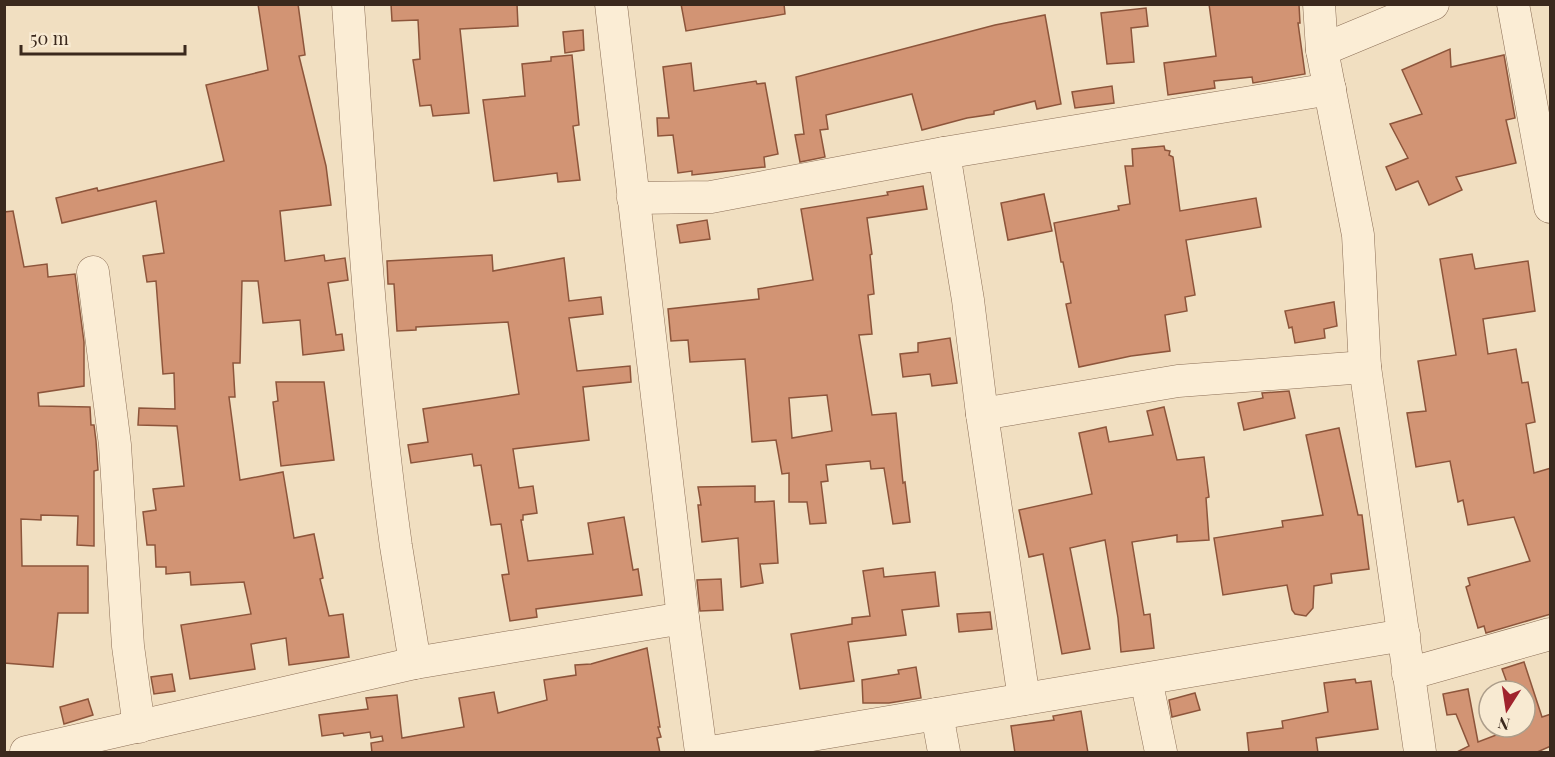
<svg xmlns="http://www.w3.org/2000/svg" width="1555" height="757" font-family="'Playfair Display',serif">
	<rect width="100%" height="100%" fill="#f1dfc1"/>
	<g fill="#d29474" stroke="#8d553b" stroke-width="1.5" fill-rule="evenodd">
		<polygon points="258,4 298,4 305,55 299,56 326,166 331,205 280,211 285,261 324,255 325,261 345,258 348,280 328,283 336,335 342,334 344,350 303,355 300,320 263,323 258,281 242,281 240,363 233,363 235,397 229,397 240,480 283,472 294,538 314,534 323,578 320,579 329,616 343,614 349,657 289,665 286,638 251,644 255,669 190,679 181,625 251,614 244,582 191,585 190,572 166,574 166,567 156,567 155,545 147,545 143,512 156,510 153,489 184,486 177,426 138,425 139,408 175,409 174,373 163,374 156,281 147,282 143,256 164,253 156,201 62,223 56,198 97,188 98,191 224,161 206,85 268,70"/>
		<polygon points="391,4 517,4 518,26 460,29 469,113 433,116 431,105 420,106 413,60 420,59 418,20 392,21"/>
		<polygon points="681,4 784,4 785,14 686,31"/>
		<polygon points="1209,4 1299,5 1300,23 1298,23 1305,74 1253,83 1252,77 1214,81 1215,88 1168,95 1164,63 1216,56"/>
		<polygon points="1146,8 1148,26 1131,28 1134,62 1107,64 1101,13"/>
		<polygon points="1045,15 1061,104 1037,109 1035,101 994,111 994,114 967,118 922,130 912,94 826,115 828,129 820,130 825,157 800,162 795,135 804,134 796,77 995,25"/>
		<polygon points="583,30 584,50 565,53 563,32"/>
		<polygon points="1450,49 1451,67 1504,55 1515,118 1506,120 1516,163 1456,177 1462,190 1429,205 1418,181 1396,190 1386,167 1408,158 1390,124 1422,114 1402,70"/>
		<polygon points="572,55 579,125 573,126 580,180 558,182 557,173 494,181 483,100 525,96 522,64 551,61 551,57"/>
		<polygon points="691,63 694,91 756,81 757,84 765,83 778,154 764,157 765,167 692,175 692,171 678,173 673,135 658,136 657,118 669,118 663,67"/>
		<polygon points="1112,86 1114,103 1075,108 1072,92"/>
		<polygon points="1164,146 1165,150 1170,151 1169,155 1173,157 1180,211 1256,198 1261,227 1186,240 1195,295 1185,297 1187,311 1165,315 1170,351 1131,356 1079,367 1066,304 1071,303 1063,262 1061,262 1054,223 1119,210 1118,206 1130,204 1125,166 1133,166 1132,149"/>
		<path d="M923,186L927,209L867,218L872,254L870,255L874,294L868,295L872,334L859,335L872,415L896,413L903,483L905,482L910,522L893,524L884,468L871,469L870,461L826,465L828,481L821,482L826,523L810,524L807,502H789V473L782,474L776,440L752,442L745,359L690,362L688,340L671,341L668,309L759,299L758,289L813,280L801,209L888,195L887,192ZM827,395L832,431L792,438L789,398Z"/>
		<polygon points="1044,194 1052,231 1008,240 1001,203"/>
		<polygon points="13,211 24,267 47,264 48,277 75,274 84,342 84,386 38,393 39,406 90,407 91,425 94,425 96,441 98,470 94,471 94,546 77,545 78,516 41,515 41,520 21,519 22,566 88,566 88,613 58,613 53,667 4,663 4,212"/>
		<polygon points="707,220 710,239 680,243 677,225"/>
		<polygon points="1472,254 1475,269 1528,261 1535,311 1483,319 1488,354 1516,349 1522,383 1528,382 1535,422 1526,424 1534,473 1551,468 1551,614 1486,633 1484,626 1478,628 1466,587 1470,585 1468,578 1530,561 1514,517 1468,525 1463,500 1458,502 1450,461 1416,467 1407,413 1426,411 1418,361 1456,355 1440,259"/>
		<polygon points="492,255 493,271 564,258 569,301 601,297 603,314 569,318 577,371 630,366 631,382 583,387 589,440 513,449 519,488 533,486 537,513 523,515 523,520 521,520 528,561 593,554 588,523 624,517 633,570 638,569 642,595 536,609 537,617 510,621 502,575 509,574 501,524 491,525 481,465 474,466 472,454 411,463 408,445 428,442 423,409 519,394 508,322 416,327 416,330 397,331 394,284 388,284 387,261"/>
		<polygon points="1334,302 1337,326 1324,329 1325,338 1295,343 1292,327 1289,328 1285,311"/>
		<polygon points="950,338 957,383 932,386 930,374 903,377 900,354 918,352 918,343"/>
		<polygon points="276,382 324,382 334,460 281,466 273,402 278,401"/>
		<polygon points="1289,391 1295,418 1244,430 1238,403 1263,398 1262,393"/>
		<polygon points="1164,407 1177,460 1204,457 1209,497 1206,498 1209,540 1177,542 1177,535 1132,542 1144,615 1150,614 1154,648 1121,652 1118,618 1105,540 1070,548 1090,649 1062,654 1043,554 1029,557 1019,510 1092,494 1079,433 1106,427 1109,442 1153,435 1147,411"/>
		<polygon points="1339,428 1358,515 1362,515 1369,569 1331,574 1332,583 1314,586 1313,608 1306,616 1295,614 1292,610 1287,585 1223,595 1214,538 1283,527 1282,521 1323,515 1306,435"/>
		<polygon points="755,486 755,502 774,501 778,563 760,564 763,583 741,587 738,538 702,542 698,505 701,505 698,487"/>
		<polygon points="883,568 884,577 935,572 939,606 902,610 906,635 848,642 854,681 800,689 791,634 852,624 852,618 870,616 863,571"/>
		<polygon points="721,579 723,610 700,611 697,580"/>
		<polygon points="990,612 992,629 959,632 957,614"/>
		<polygon points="647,648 660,727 658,727 661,737 657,738 660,753 372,753 371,743 383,741 382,736 371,738 370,732 344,736 343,733 322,736 319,715 368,709 366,698 397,695 402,738 464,727 459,698 494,692 498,713 547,700 544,680 576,675 575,665 591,664"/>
		<polygon points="1524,662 1542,717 1551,714 1551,746 1535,753 1455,753 1469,746 1456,714 1447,715 1443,694 1468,689 1478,742 1517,727 1525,727 1525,691 1510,691 1502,669"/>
		<polygon points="916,667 921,698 889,703 863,703 862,680 899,674 898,670"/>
		<polygon points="172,674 175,691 154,694 151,677"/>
		<polygon points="1355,679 1356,683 1371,681 1378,729 1316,738 1318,753 1249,753 1247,733 1283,728 1282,721 1328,712 1324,683"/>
		<polygon points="1195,693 1200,710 1172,717 1169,700"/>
		<polygon points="88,699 93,715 64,724 60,707"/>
		<polygon points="1081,711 1088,753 1015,753 1011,726 1054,720 1053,716"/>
	</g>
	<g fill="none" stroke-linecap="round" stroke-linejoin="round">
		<defs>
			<g id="minor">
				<path d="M348,4C361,185 371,367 396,546C402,585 409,624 415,663"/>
				<polyline points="611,4 683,618 701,752"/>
				<polyline points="1319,4 1322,50 1358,235 1365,367 1420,752"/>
				<polyline points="1513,4 1550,207"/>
				<polyline points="1322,50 1433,4"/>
				<polyline points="944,153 968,300 982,414"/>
				<polyline points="633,198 711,197 944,153 1330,89"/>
				<polyline points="93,272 115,445 128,646 139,727"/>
				<polyline points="1408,674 1550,634"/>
				<polyline points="1146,679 1161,752"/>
				<polyline points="1024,699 982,414 1178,381 1365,367"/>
				<polyline points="937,714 944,752"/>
				<polyline points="26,752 415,663 683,618"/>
				<polyline points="711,752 1404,635"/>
			</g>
		</defs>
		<use href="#minor" stroke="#8c6f57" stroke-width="33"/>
		<use href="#minor" stroke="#fbedd5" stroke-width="32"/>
	</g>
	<rect width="1555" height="757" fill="none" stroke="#3b291d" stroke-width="12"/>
	<g transform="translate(1507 709) rotate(192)"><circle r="28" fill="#f8ead2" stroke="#ac9d8a" stroke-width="1.5"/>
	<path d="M0-4.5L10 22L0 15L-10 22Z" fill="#a0232d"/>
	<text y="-9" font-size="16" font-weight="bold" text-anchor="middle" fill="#3b291d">N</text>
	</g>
	<path d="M21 45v9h164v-9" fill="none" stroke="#3b291d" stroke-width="3"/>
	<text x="30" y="45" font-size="18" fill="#3b291d" stroke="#f8ead2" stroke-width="4.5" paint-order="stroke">50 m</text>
</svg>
